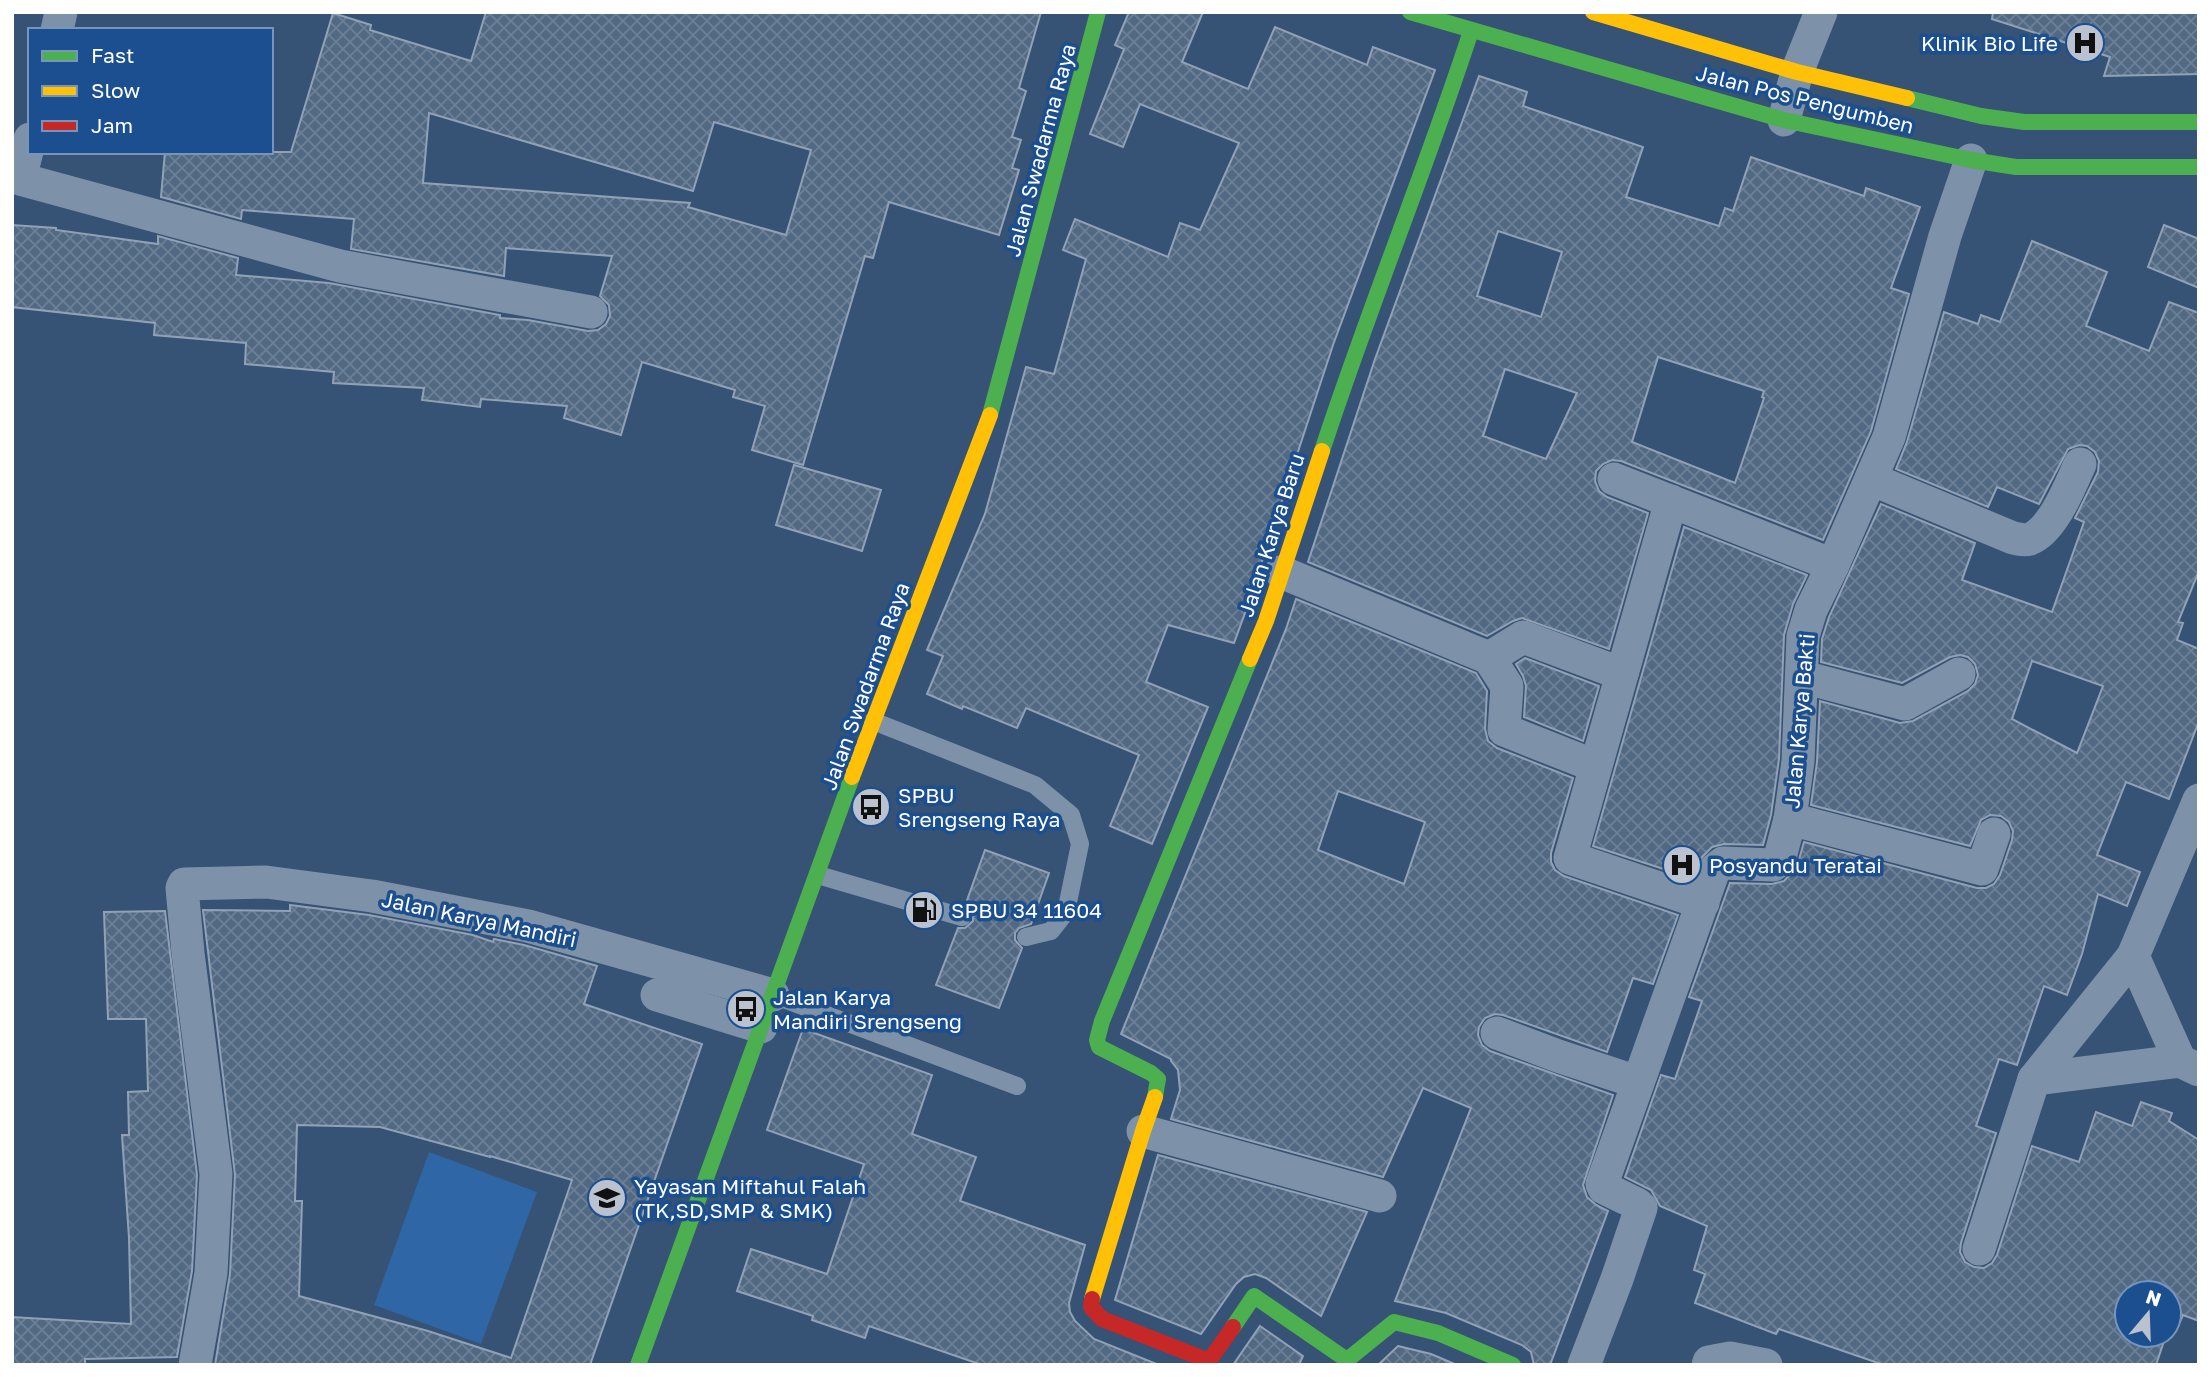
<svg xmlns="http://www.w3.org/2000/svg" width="2211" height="1377" font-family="'Golos Text',sans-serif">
	<defs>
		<pattern id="building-cross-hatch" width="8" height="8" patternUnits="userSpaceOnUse" patternTransform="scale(1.75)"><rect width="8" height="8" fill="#526984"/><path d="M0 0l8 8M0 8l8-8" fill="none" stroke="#6c8096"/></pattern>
	</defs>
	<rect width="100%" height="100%" fill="#365274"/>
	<polygon fill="#2f66a5" points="429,1152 537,1192 481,1344 374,1305"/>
	<g fill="url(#building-cross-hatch)" stroke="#92a2b6" stroke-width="2" fill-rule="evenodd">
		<path d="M486,12H1041L1019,88L1026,91L1012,137L1021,140L1012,168L1019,170L999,235L889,202L873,258L865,256L803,465L752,450L765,406L733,397L735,390L642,362L621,435L564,418L567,406L481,399L480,407L422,400L424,388L333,383L334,372L245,364L246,343L154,335L155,323L12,307V225L56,228V230L158,244V236L238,258L236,275L329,283L500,315V318L528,320L588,331L598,330L606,324L610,316L609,305L600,296L612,256L506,248L504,276L351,249L354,219L242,210L241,219L161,197L165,152H291L333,13L371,25L370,30L471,61ZM429,113L693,191L714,122L811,150L786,235L688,207L690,203L423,183Z"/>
		<polygon points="1129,12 1203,12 1182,62 1248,89 1275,27 1367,65 1373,47 1435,70 1333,345 1245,613 1234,643 1168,625 1146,682 1208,707 1152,844 1110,826 1139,755 1026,708 1017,728 963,706 962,709 927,694 943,656 927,650 985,514 1026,367 1054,374 1086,259 1063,250 1075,219 1168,257 1180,223 1200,230 1239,143 1140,104 1123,147 1090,134 1124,49 1115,45"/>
		<polygon points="1993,12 2199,12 2199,74 2104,76 2110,57 1992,19"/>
		<path d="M1479,76L1527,92L1523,106L1643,147L1626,197L1719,226L1725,208L1733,211L1751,157L1864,196L1866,188L1920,207L1891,288L1909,294L1871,431L1823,540L1621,461L1612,460L1603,464L1596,471L1595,481L1599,491L1607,497L1648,513L1609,649L1522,618L1513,621L1487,636L1308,562L1375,359ZM1498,231L1562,252L1541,317L1477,296ZM1658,357L1764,391L1762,397L1764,398L1735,483L1632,442ZM1505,369L1577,393L1546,459L1483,436Z"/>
		<polygon points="2164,225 2199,239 2199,288 2148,267"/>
		<path d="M2032,241L2107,272L2086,326L2149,351L2169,302L2199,313V571L2178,622L2183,623L2177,640L2199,649V721L2169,799L2126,782L2097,855L2140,872L2127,906L2098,894L2082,954L2067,995L2044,986L2017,1065L1999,1059L1976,1126L1996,1133L1961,1243L1960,1252L1965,1262L1974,1267L1984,1268L1992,1263L1997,1255L2032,1146L2079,1162L2096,1112L2132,1126L2141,1102L2172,1113L2169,1121L2199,1140V1321L2183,1315L2180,1322L2172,1318L2169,1326V1293H2127V1335H2166L2156,1365H1884L1779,1329L1776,1334L1695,1303L1705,1274L1694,1270L1707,1226L1660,1206L1651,1190L1625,1177L1661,1075L1675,1079L1702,1001L1689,997L1730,883L1772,884L1784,881L1797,867L1804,842L1977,888H1986L1994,884L2000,875L2012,840L2013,831L2009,822L2001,816L1990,815L1981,820L1970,846L1811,805L1817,762L1820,701L1900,723L1913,721L1968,691L1975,684L1978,675L1975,664L1968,657L1960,655L1950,657L1902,683L1821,662L1822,639L1829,617L1881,504L1975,543L1962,580L2052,612L2084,522L2075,518L2098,472L2099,461L2095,452L2087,446L2079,445L2068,449L2039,504L1997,487L1988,507L1896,469L1907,442L1944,312L1978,324L1981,315L2000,322ZM2032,661L2103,686L2077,753L2012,719Z"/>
		<polygon points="794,465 881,490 862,551 776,525"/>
		<polygon points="1684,527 1807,575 1793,604 1784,635 1779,759 1771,815 1763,845 1724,844 1712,847 1696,863 1691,878 1593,846"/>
		<path d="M1296,599L1476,673L1487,691L1485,729L1488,741L1497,748L1573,778L1551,853V862L1555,870L1564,876L1678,915L1653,984L1633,978L1607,1052L1503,1015L1495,1014L1485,1018L1479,1027L1478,1035L1482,1045L1490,1051L1613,1095L1583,1185L1587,1197L1596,1205L1608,1211L1550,1365H1534L1531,1352L1522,1345L1446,1313L1395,1301L1471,1108L1423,1088L1383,1177L1171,1119L1180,1090L1178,1070L1171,1061V1059L1121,1034L1286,629ZM1338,791L1425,822L1404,884L1318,850Z"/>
		<polygon points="1525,658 1599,686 1583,741 1524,717 1526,686 1523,676 1516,664"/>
		<polygon points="985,850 1049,873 1031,924 1019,928 1015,933 1015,940 1022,948 999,1008 936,985 958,928 965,928 973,921 973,914 965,906"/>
		<path d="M290,905L369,915L473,935L493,942L494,939L524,945L587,963L597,966L584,1004L702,1044L590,1365H215L230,1274L235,1175L203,910L290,911ZM297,1125L380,1127L490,1157V1156L572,1180L511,1358L428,1331L299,1296L302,1201H295Z"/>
		<polygon points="165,911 197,1175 192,1271 177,1357 85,1359 85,1365 12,1365 12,1317 131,1324 129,1238 122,1135 129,1135 128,1092 148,1091 146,1019 108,1019 104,912"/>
		<polygon points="803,1029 932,1075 912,1134 976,1157 960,1201 1085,1245 1069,1303 1070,1312 1075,1321 1094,1339 1159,1365 982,1365 869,1326 865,1338 812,1320 813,1316 737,1291 751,1249 827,1274 864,1164 767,1130"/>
		<polygon points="1158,1155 1367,1212 1321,1316 1266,1278 1255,1274 1244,1277 1236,1284 1201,1334 1115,1300"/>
		<polygon points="1260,1326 1303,1356 1299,1365 1233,1365"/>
		<polygon points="1398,1346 1431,1354 1457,1365 1378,1365"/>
	</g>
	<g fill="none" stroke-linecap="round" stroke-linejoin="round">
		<g stroke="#7d92a8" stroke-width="18">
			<polyline points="873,721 1035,785 1071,815 1080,844 1066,912 1051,931 1026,937"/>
			<polyline points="818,875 962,917"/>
			<polyline points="773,995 1017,1086"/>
		</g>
		<g stroke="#7d92a8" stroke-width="33">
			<polyline points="57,30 61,12"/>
			<polyline points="1784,120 1797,72 1821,12"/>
			<polyline points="30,139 20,179 340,266 591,312"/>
			<polyline points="1614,479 1833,565"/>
			<path d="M1871,479L2013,538C2019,539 2024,541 2030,539C2053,530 2070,486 2080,464"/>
			<polyline points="1671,501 1570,858 1703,903"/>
			<polyline points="1281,572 1489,658 1507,686 1504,730 1595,766"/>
			<polyline points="1489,658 1523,637 1622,674"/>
			<polyline points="1803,677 1905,704 1959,674"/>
			<polyline points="1790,819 1982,869 1994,834"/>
			<polyline points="2133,956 2180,1061"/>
			<polyline points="657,995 761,1027"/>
			<polyline points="1497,1033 1558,1056 1637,1082"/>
			<polyline points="2034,1079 2180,1061 2199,1070"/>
			<polyline points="1143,1131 1380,1196"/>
			<polyline points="1979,1249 2034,1079 2133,956 2199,800"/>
			<polyline points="195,1365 211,1273 216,1174 188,953 182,888 184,884 266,882 372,896 528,926 773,995"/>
			<polyline points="1584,1365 1617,1279 1641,1208 1637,1204 1604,1188 1602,1184 1714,870 1723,863 1773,865 1779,861 1790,819 1798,761 1803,636 1811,610 1833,565 1889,437 1945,236 1971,160"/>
			<polyline points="1708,1365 1709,1362 1730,1358 1766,1365"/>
		</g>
		<g stroke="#4caf50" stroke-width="16">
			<polyline points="1410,12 1784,120 1971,160 2016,167 2199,167"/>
			<polyline points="1907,98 1981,116 2024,122 2199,122"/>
			<polyline points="990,415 1098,12"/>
			<path d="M1322,451C1368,310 1425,172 1471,31"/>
			<polyline points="1155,1097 1158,1079 1151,1073 1099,1047 1097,1040 1102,1021 1250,659"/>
			<polyline points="1233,1327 1254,1296 1347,1360 1394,1322 1438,1333 1513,1365"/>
			<polyline points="638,1365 852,777"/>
		</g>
		<g stroke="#ffc107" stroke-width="16">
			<polyline points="1593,12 1797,72 1907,98"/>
			<polyline points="1250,659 1266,621 1322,451"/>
			<polyline points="852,777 990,415"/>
			<polyline points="1092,1299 1143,1131 1155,1097"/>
		</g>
		<polyline stroke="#c62828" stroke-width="16" points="1092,1299 1091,1307 1102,1319 1209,1361 1233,1327"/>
	</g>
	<defs>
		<symbol id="hospital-disc" viewBox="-11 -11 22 22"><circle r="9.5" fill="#b9c2ce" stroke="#1b4f8f"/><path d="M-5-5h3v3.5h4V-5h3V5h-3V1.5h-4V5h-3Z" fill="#111"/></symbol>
		<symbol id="bus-disc" viewBox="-11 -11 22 22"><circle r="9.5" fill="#b9c2ce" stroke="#1b4f8f"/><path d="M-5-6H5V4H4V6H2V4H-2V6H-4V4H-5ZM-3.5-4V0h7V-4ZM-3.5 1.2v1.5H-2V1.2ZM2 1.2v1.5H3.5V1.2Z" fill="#111"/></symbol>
		<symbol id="fuel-disc" viewBox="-11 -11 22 22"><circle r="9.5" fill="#b9c2ce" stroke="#1b4f8f"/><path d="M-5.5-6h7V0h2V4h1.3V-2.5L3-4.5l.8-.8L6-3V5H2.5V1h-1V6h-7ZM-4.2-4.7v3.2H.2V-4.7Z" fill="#111"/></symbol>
		<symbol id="school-disc" viewBox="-11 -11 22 22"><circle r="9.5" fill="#b9c2ce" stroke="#1b4f8f"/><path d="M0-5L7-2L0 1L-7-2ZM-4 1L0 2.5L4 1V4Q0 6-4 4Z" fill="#111"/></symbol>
	</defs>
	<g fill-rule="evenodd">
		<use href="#hospital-disc" x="2063" y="21" width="44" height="44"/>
		<use href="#bus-disc" x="849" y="785" width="44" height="44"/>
		<use href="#hospital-disc" x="1660" y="843" width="44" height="44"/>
		<use href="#fuel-disc" x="902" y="888" width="44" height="44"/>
		<use href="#bus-disc" x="724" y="987" width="44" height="44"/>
		<use href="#school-disc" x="585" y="1176" width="44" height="44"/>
	</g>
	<g text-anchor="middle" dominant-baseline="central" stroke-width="7" stroke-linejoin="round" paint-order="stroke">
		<g font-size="21" fill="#fff" stroke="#1b4f8f" text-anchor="start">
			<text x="2058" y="43" text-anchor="end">Klinik Bio Life</text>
			<text x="898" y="795">SPBU<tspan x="898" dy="24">Srengseng Raya</tspan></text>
			<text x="1709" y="865">Posyandu Teratai</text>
			<text x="951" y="910">SPBU 34 11604</text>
			<text x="773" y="997">Jalan Karya<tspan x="773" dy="24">Mandiri Srengseng</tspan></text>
			<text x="634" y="1186">Yayasan Miftahul Falah<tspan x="634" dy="24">(TK,SD,SMP &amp; SMK)</tspan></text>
		</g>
		<g font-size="21" fill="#fff" stroke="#1b4f8f">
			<text transform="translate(1805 99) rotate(14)">Jalan Pos Pengumben</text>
			<text transform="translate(1040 150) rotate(-75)">Jalan Swadarma Raya</text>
			<text transform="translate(1271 535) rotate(-72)">Jalan Karya Baru</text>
			<text transform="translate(865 686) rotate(-70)">Jalan Swadarma Raya</text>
			<text transform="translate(1799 721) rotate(-85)">Jalan Karya Bakti</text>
			<text transform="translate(479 919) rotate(12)">Jalan Karya Mandiri</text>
		</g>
	</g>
	<rect width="2211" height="1377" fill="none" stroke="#ffffff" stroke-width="28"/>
	<rect x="28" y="28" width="245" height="126" fill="#1b4f8f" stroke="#7695bc" stroke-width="2"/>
	<rect x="42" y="51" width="35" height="10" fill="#4caf50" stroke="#7695bc" stroke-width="2"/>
	<text x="91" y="63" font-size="21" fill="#ffffff">Fast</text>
	<rect x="42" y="86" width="35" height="10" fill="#ffc107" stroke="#7695bc" stroke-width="2"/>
	<text x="91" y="98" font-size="21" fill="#ffffff">Slow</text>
	<rect x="42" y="121" width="35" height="10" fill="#c62828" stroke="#7695bc" stroke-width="2"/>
	<text x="91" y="133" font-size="21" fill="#ffffff">Jam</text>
	<g transform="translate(2148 1314) rotate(19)"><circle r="33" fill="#1b4f8f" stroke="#7695bc" stroke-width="2"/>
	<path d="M0-5L12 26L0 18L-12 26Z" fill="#b9c2ce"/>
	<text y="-10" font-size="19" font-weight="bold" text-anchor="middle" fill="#ffffff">N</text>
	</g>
</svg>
